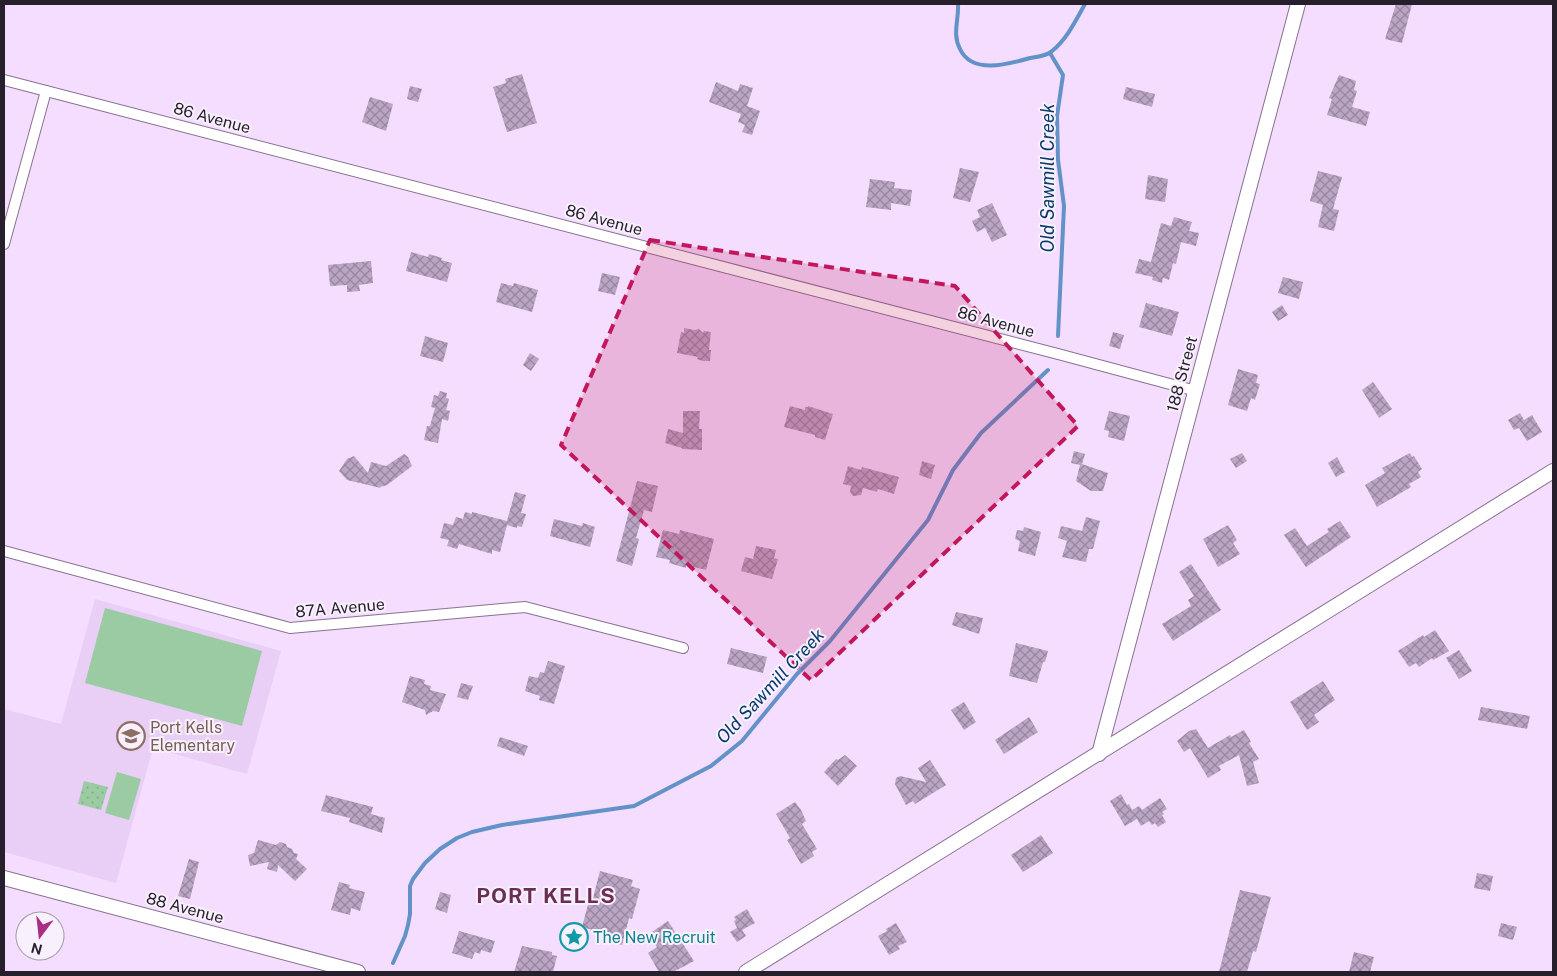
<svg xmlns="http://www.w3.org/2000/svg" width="1557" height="976" font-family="'Public Sans',sans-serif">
	<defs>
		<pattern id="park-dots" width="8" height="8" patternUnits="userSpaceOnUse" patternTransform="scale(1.25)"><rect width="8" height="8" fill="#9bcba3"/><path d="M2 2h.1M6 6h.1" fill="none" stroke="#86ae8c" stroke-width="1.8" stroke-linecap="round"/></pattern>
		<pattern id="building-cross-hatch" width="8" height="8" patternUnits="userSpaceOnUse" patternTransform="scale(1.25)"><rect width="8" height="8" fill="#baa5c4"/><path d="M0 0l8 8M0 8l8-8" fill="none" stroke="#97869f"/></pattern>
	</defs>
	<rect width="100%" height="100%" fill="#f4ddfe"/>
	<polygon fill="#e9cef5" points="95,599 281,651 247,774 153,748 116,883 4,852 4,709 61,724"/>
	<polygon fill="url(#park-dots)" points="84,781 108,787 101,810 78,804"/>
	<g fill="#9bcba3">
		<polygon points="105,608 262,651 242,726 85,683"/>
		<polygon points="117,772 141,779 129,820 105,813"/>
	</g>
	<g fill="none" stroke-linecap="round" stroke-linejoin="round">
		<g stroke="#6292c7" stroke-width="4">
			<path d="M958,4C959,20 952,34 960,49C972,75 1009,64 1030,58C1037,57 1047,56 1052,51C1067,39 1076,20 1085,4"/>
			<polyline points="1050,53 1063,75 1057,116 1058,160 1064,206 1058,336"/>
			<polyline points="393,963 405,936 408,925 410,914 410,886 413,879 425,863 440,849 457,838 472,832 502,825 634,806 711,766 742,741 797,674 830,641 928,520 953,470 981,433 1048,370"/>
		</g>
	</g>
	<g fill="url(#building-cross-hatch)">
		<polygon points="1396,4 1412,4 1402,43 1385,39"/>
		<polygon points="522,74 537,123 507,132 493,87 506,83 505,79"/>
		<polygon points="1339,75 1356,81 1354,90 1357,91 1352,107 1370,112 1366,126 1327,115 1332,99 1329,98"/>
		<polygon points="716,82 738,91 740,84 753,88 747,106 760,111 752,135 742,132 745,125 738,122 741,114 709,102"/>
		<polygon points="410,86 422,89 418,102 407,99"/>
		<polygon points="1126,87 1155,94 1152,107 1123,99"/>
		<polygon points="370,97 393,104 386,131 362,122"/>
		<polygon points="960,168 979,172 970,202 953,198"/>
		<polygon points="1318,171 1342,177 1333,209 1339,210 1334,231 1318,227 1323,205 1310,201"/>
		<polygon points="1148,175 1168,179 1165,202 1145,199"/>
		<polygon points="870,179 895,182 894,188 912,190 910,206 891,203 891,210 866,207"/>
		<polygon points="992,203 1007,235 992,242 985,228 977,232 972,221 980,217 977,210"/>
		<polygon points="1174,217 1192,222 1189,231 1199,233 1196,246 1181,242 1176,264 1173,263 1169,280 1163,278 1162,283 1152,280 1153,277 1135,273 1139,259 1151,262 1161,223 1171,226"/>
		<polygon points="411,252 428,257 429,254 442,258 441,260 452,263 447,282 406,271"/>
		<polygon points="371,261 373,283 359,285 360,291 347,292 347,285 330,286 328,265"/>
		<polygon points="602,273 620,277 615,295 598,291"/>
		<polygon points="1283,277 1303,282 1299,299 1278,293"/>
		<polygon points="501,283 513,286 514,283 538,290 532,312 496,302"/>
		<polygon points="1146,303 1179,312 1172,336 1139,327"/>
		<polygon points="1282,305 1288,315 1278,321 1272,312"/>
		<polygon points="684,328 694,330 699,329 703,333 704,331 711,332 709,350 711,350 710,361 703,361 697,359 698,357 677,353 681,332 684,333"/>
		<polygon points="1113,332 1124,335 1120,349 1109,346"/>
		<polygon points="425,336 448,343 443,362 420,356"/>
		<polygon points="530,353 539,359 531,371 523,365"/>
		<polygon points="1238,369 1258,375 1256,383 1260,384 1255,400 1251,398 1247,411 1228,405"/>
		<polygon points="1373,382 1392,409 1379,418 1362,390"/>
		<polygon points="440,391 447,393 446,398 449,399 446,410 450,411 448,421 442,419 438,443 424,440 427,426 430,426 435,408 431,407 434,395 438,396"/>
		<polygon points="790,406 805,410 805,407 808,407 808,406 833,414 825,440 815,437 815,435 784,427"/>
		<polygon points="683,411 700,411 699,429 702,429 702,450 682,449 682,448 665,443 668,429 683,433"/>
		<polygon points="1109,411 1130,416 1124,441 1108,437 1109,431 1104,430"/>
		<polygon points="1520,413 1524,420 1532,415 1542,432 1527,441 1519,428 1514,430 1508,420"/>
		<polygon points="1074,451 1085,454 1082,464 1108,473 1103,491 1091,491 1076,481 1080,465 1071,463"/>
		<polygon points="1242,453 1247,461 1236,468 1230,459"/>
		<polygon points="1410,453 1412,457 1414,456 1422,469 1418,472 1421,477 1409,484 1411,487 1377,507 1365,485 1385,473 1382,468"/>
		<polygon points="404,454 408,457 412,466 387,485 380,487 381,488 347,480 339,471 347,459 354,456 368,473 371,462 386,466"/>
		<polygon points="1337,457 1345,472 1336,477 1328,463"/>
		<polygon points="922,461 935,465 931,479 919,475"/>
		<polygon points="848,466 861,470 862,467 899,477 894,494 878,489 877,492 863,488 861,495 853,496 850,492 851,486 843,484"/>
		<polygon points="637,481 658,486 652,512 644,510 636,538 639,539 632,566 616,561"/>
		<polygon points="515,492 526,495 521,513 526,514 522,527 517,526 517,528 507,525 500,552 492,550 492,554 459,544 457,549 447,546 449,540 440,538 444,523 453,525 456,517 463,519 465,512 472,514 472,512 507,521"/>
		<polygon points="1086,517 1100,521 1093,549 1089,549 1086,562 1062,557 1067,541 1058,538 1061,526 1082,531"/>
		<polygon points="554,519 582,526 583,523 595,527 590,547 550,536"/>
		<polygon points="1340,521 1351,537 1306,567 1284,535 1295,528 1307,546 1329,532 1327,529"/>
		<polygon points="1228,525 1237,540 1233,543 1240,554 1218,567 1203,539"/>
		<polygon points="1024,527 1041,532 1035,556 1018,551 1020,541 1015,539 1017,530 1023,531"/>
		<polygon points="663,530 679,534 680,530 714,539 706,570 686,565 686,568 669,563 670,560 656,557"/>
		<polygon points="756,546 776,550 774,558 778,559 772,579 741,571 745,557 753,559"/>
		<polygon points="1191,564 1221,610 1173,641 1162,624 1191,606 1188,600 1194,596 1179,572"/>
		<polygon points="956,612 983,618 979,634 952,625"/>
		<polygon points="1435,630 1449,651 1433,660 1432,658 1419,667 1416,663 1409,667 1398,651 1423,635 1424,637"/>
		<polygon points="1016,643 1048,651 1045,662 1043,662 1037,683 1009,676"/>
		<polygon points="731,648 767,657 763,673 727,664"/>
		<polygon points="1459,650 1472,671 1459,679 1446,658"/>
		<polygon points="548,661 565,666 554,704 539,700 540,696 525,691 529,676 538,678 540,672 544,673"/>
		<polygon points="410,676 425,680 424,684 431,686 430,690 446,694 439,712 433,711 426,715 425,710 402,702"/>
		<polygon points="1323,681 1335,700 1314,715 1319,722 1307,730 1290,702"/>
		<polygon points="461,683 473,686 468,700 457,697"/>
		<polygon points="964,702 976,722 964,730 951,710"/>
		<polygon points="1481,707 1530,716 1527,729 1478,720"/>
		<polygon points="1029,717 1038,732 1004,754 995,740"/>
		<polygon points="1196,729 1208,748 1230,735 1231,737 1244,730 1251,742 1249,743 1259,759 1253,762 1259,783 1247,786 1239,755 1219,766 1221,770 1208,778 1190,748 1184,752 1177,741 1189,731"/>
		<polygon points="500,737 528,746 524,756 497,746"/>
		<polygon points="845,755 857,766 838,786 824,772 836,759 838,760"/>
		<polygon points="930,760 946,785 915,804 913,801 906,805 895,784 896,778 900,776 926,782 918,768"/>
		<polygon points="1121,794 1127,805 1129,804 1132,810 1139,806 1142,810 1160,798 1167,809 1162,812 1164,814 1162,815 1166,822 1158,827 1155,823 1152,825 1149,821 1141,826 1137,819 1125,826 1110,801"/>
		<polygon points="326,795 373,807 371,814 385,818 382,833 349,822 350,818 321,811"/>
		<polygon points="795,802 801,810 806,821 802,824 817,849 812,852 814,856 801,864 787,840 790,838 776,814"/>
		<polygon points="1041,835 1053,853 1023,872 1011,855"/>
		<polygon points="258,840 276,845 280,842 286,844 287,847 292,849 294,853 298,854 296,859 307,869 295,881 278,865 277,872 267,869 269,862 250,866 248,855 254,853"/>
		<polygon points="189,859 199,862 190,899 178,896"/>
		<polygon points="600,871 633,880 631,886 640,889 632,919 629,918 622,945 603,940 604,933 582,927 590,897 593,898"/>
		<polygon points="1477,873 1493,876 1490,891 1474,888"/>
		<polygon points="339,882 350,885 349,888 365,892 360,911 351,908 350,915 331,910"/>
		<polygon points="1240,890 1271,897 1256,952 1253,951 1247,972 1219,972"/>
		<polygon points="440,892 451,895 447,913 435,909"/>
		<polygon points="747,909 755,923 742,930 746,936 737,942 730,932 737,928 734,921 736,920 734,917"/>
		<polygon points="668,921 694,961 673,972 659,972 648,953 657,947 653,941 656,939 652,932"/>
		<polygon points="896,923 907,942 898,946 900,949 889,955 878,936 887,931 886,929"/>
		<polygon points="1501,923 1517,927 1513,940 1498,936"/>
		<polygon points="459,931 495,941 491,953 481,950 480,954 475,952 472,959 452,953"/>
		<polygon points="522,946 552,952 552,955 557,956 553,972 514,972"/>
		<polygon points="1354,952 1374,957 1370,972 1349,972"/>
	</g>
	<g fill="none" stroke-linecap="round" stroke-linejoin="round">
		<defs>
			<g id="street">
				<polyline points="4,80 1058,354 1196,391"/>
				<polyline points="4,244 46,91"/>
				<polyline points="4,551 290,628 525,607 683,648"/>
			</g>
			<g id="secondary">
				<polyline points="1099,754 1298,4"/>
				<polyline points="4,878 358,972"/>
				<polyline points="746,972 1553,471"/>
			</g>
		</defs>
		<use href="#street" stroke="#877390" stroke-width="12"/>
		<use href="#secondary" stroke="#877390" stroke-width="16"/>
		<use href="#street" stroke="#fff" stroke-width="10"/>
		<use href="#secondary" stroke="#fff" stroke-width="14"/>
	</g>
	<path fill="#c2185b" fill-opacity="0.2" stroke="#c2185b" stroke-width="4" stroke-dasharray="10 6" stroke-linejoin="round" d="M650,240L955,286L1078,426L811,680L561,445Z"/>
	<defs>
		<symbol id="school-ring" viewBox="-11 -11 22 22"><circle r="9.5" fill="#f9f0fd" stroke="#8d6e63" stroke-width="1.5"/><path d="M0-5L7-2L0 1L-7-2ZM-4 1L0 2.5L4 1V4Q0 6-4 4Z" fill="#8d6e63"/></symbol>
		<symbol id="sight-ring" viewBox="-11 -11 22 22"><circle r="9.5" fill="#f9f0fd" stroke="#0f9aa8" stroke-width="1.5"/><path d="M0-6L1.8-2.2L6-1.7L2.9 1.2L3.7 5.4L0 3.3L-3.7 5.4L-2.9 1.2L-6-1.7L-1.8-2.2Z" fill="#0f9aa8"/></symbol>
	</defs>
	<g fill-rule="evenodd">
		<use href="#school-ring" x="115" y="720" width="32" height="32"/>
		<use href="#sight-ring" x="558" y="921" width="32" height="32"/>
	</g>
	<g text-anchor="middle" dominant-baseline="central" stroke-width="4" stroke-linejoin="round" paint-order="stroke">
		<g font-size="16" fill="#271f2b" stroke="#f9f0fd">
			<text transform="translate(212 118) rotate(15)">86 Avenue</text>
			<text transform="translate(604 220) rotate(15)">86 Avenue</text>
			<text transform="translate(996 322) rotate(15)">86 Avenue</text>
			<text transform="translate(1182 374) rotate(-75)">188 Street</text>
			<text transform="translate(340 608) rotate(-5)">87A Avenue</text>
			<text transform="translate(185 908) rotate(15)">88 Avenue</text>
		</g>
		<g font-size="16" fill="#785e54" stroke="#f9f0fd" text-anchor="start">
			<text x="150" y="727">Port Kells<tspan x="150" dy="18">Elementary</tspan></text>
		</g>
		<g font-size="16" fill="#0d838f" stroke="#f9f0fd" text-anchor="start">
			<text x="593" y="937">The New Recruit</text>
		</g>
		<g font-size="18" font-style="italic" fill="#063c6d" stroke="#f9f0fd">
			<text transform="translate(1047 178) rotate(-90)">Old Sawmill Creek</text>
			<text transform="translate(770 686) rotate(-47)">Old Sawmill Creek</text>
		</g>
		<g font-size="21" font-weight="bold" letter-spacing="1" fill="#6a2e55" stroke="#f9f0fd">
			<text x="546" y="895">PORT KELLS</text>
		</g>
	</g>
	<rect width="1557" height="976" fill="none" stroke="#271f2b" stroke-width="10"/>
	<g transform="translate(40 936) rotate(195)"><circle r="24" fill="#f9f0fd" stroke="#a59ca9"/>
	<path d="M0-4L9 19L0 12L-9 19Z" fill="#a82f83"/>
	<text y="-8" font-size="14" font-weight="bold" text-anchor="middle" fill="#271f2b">N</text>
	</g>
</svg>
